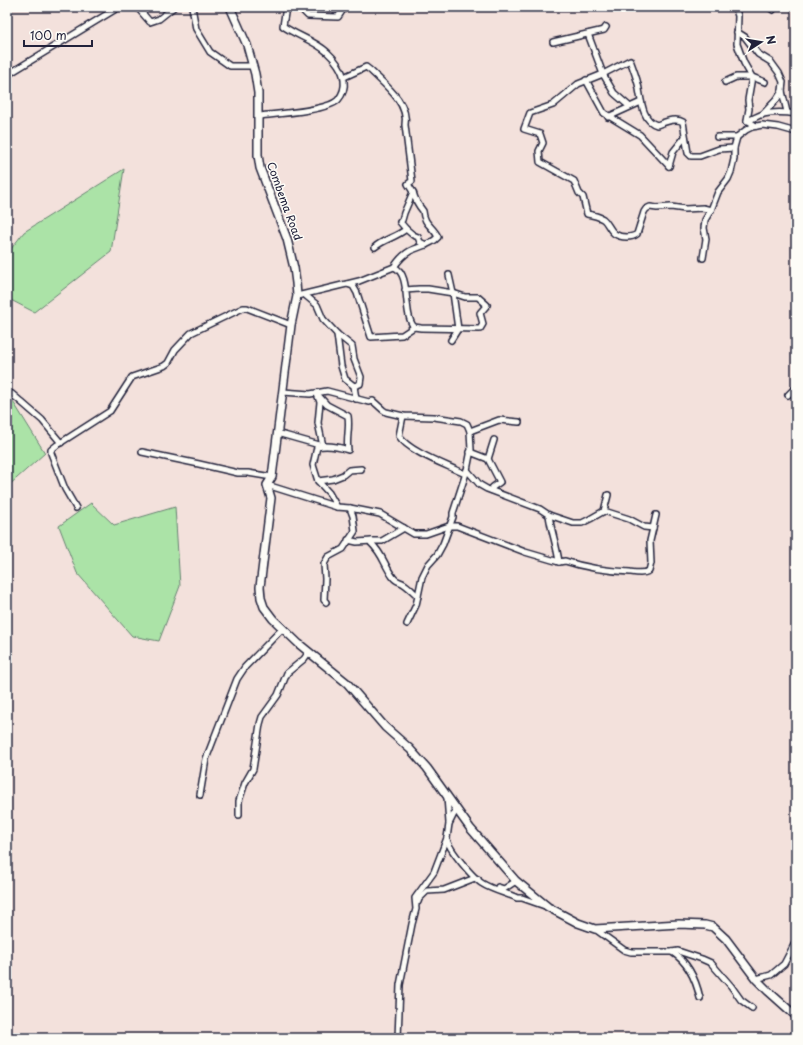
<svg xmlns="http://www.w3.org/2000/svg" width="803" height="1045" font-family="'Playpen Sans',sans-serif">
	<rect width="100%" height="100%" fill="#f3e1dc"/>
	<filter id="ink" filterUnits="userSpaceOnUse"><feTurbulence type="fractalNoise" baseFrequency=".025" numOctaves="2"/><feDisplacementMap in="SourceGraphic" scale="8" xChannelSelector="R" yChannelSelector="G"/><feConvolveMatrix kernelMatrix="1 2 1 2 8 2 1 2 1" color-interpolation-filters="sRGB"/></filter>
	<g filter="url(#ink)">
		<g fill="#abe3a7" stroke="#668271">
			<polygon points="124,169 111,252 34,312 7,298 7,254 24,232"/>
			<polygon points="7,392 45,453 7,487"/>
			<polygon points="91,503 114,525 175,507 180,586 159,641 132,636 77,573 59,526"/>
		</g>
		<g fill="none" stroke-linecap="round" stroke-linejoin="round">
			<defs>
				<g id="street">
					<polyline points="137,7 150,22 159,19 174,7"/>
					<polyline points="192,7 196,29 210,52 230,66 253,66"/>
					<polyline points="295,7 302,10 308,16 338,17 344,8 347,7"/>
					<polyline points="735,7 738,16 737,44 744,63 752,77 765,82"/>
					<polyline points="769,7 773,10"/>
					<polyline points="737,32 745,37 758,54 771,62 779,73 783,82 782,91 787,112"/>
					<polyline points="588,34 603,74 614,93 629,106"/>
					<polyline points="553,42 604,30 606,27"/>
					<polyline points="7,75 119,7"/>
					<path d="M344,77L366,67L371,71C385,85 409,103 405,125L412,181L408,184L413,192L404,213L402,220L400,222L406,229"/>
					<polyline points="586,80 604,113 640,135 669,166"/>
					<polyline points="725,82 736,77 752,77 748,100 749,109 747,120 756,126"/>
					<polyline points="762,115 777,99 782,91"/>
					<path d="M258,116C275,114 327,111 338,100C343,94 345,87 344,80C343,70 335,59 327,52C314,40 297,36 283,26L286,7"/>
					<polyline points="608,117 641,102"/>
					<path d="M747,121C753,119 757,116 763,114C774,112 785,112 796,114"/>
					<polyline points="717,137 737,137"/>
					<polyline points="669,166 673,152 685,137"/>
					<path d="M711,210L703,208L685,209L671,207L657,208L650,207L646,209L644,212L637,234C632,238 621,238 615,234C610,231 608,223 603,219C598,216 593,215 587,214L583,197L579,193L574,181L540,162L539,151L543,143L540,134L524,129L530,113L553,105L578,84L603,74L630,60C633,68 636,76 638,84C641,96 641,121 657,125C665,122 676,117 683,122L688,153L691,156H700L719,149L734,148"/>
					<path d="M375,247C384,239 397,237 406,229L413,235L418,237L420,242L426,245"/>
					<polyline points="703,258 706,239 704,228 705,220 711,210 718,192 728,179 731,172 734,159 734,148 737,137 746,130 752,127 762,125 778,127 796,132"/>
					<path d="M394,267C398,261 403,255 410,251C420,246 431,245 438,237C433,226 424,225 423,211C418,205 415,200 413,192"/>
					<polyline points="449,275 453,293 458,329 451,340"/>
					<polyline points="347,284 353,286 357,293 371,337 402,335 414,327"/>
					<polyline points="305,295 317,305 323,319 337,334 352,346 354,359 361,377 360,384 354,386"/>
					<path d="M297,296L359,281L394,267C412,274 402,313 414,327L421,328L480,329L483,324L480,313L487,305L478,297H465L453,293L428,289H419L405,290"/>
					<polyline points="337,334 341,366 345,379 354,386 356,399"/>
					<polyline points="283,392 310,394 327,391 369,402 373,401 383,410 386,412 403,416 434,417 461,421 467,424 470,431 471,450 467,470 453,513 453,517 443,544 437,555 428,565 422,577 418,596"/>
					<polyline points="12,394 42,420 61,443"/>
					<polyline points="788,395 793,390 796,389"/>
					<path d="M403,416L399,436C409,452 447,465 465,474"/>
					<polyline points="470,431 499,420 519,422"/>
					<path d="M277,433L323,446L318,423L320,402L317,394L327,405L348,416C350,429 346,438 348,450C339,447 326,445 317,447L313,465L318,481L329,493L337,507"/>
					<polyline points="142,452 199,464 238,473 248,473 272,477"/>
					<polyline points="470,452 488,459 500,482 493,487 491,490"/>
					<polyline points="488,459 494,440"/>
					<polyline points="467,470 480,485 487,489 540,509 549,515 573,523 582,523 590,519 604,511 608,495"/>
					<polyline points="318,481 333,479 343,475 349,470 361,469"/>
					<path d="M267,485L337,507L350,508L380,514L414,534H426L449,526H457L525,552L559,562L565,561C586,568 608,571 630,572C637,573 643,574 649,571L651,563L650,541L656,515"/>
					<polyline points="76,508 65,489 51,453 51,450 57,445 110,411 132,377 164,366 168,363 175,350 191,333 243,308 247,308 291,325"/>
					<polyline points="604,511 629,519 644,527 653,528"/>
					<path d="M549,515C551,531 557,546 559,562"/>
					<path d="M404,528L382,541H372L371,543C383,554 384,565 393,577C396,582 400,581 404,584C409,587 413,592 418,596L416,605L407,624"/>
					<polyline points="348,540 357,542 372,541"/>
					<polyline points="326,602 324,600 325,579 324,564 328,557 343,549 355,531 353,516 350,508"/>
					<polyline points="200,795 206,759 237,679 245,667 283,628"/>
					<polyline points="447,797 449,823"/>
					<polyline points="239,815 239,801 245,783 253,769 260,724 262,717 278,695 287,673 304,659 309,652"/>
					<path d="M447,838C447,848 474,879 483,884C493,890 506,893 517,898H522L545,906"/>
					<polyline points="498,887 504,889 516,881"/>
					<polyline points="418,902 419,899 427,891 444,890 475,878 478,879"/>
					<polyline points="595,929 624,950 631,952 672,952 678,951 702,959 711,963 731,986 741,1000 752,1008"/>
					<path d="M672,952C688,962 696,980 700,998"/>
					<polyline points="756,979 771,975 784,964 796,941"/>
					<polyline points="398,1038 400,985 412,924 416,909 415,898 434,872 447,838 449,824 456,810"/>
				</g>
				<polyline id="secondary" points="230,7 247,45 255,74 258,93 258,155 260,168 287,239 294,268 296,283 297,296 291,325 272,477 267,485 271,498 260,587 261,598 264,607 273,619 299,644 347,683 385,727 410,749 427,768 470,828 516,881 548,907 578,923 595,929 679,924 705,925 713,927 726,939 756,979 768,991 796,1016"/>
			</defs>
			<use href="#street" stroke="#22223b" stroke-width="8"/>
			<use href="#secondary" stroke="#22223b" stroke-width="10"/>
			<use href="#street" stroke="#fdfcf7" stroke-width="5"/>
			<use href="#secondary" stroke="#fdfcf7" stroke-width="7"/>
		</g>
	</g>
	<g text-anchor="middle" dominant-baseline="central" stroke-width="3" stroke-linejoin="round" paint-order="stroke">
		<g font-size="11" fill="#22223b" stroke="#fdfcf7">
			<text transform="translate(285 201) rotate(70)">Combema Road</text>
		</g>
	</g>
	<rect width="803" height="1045" fill="none" stroke="#fdfcf7" stroke-width="24"/>
	<rect x="12" y="12" width="779" height="1021" fill="none" stroke="#22223b" stroke-width="1.5" filter="url(#ink)"/>
	<g transform="translate(761 42) rotate(78)" stroke="#fdfcf7" stroke-width="3" paint-order="stroke">
	<path d="M0-3L7 15L0 10L-7 15Z" fill="#22223b"/>
	<text y="-6" font-size="11" font-weight="bold" text-anchor="middle" fill="#22223b">N</text>
	</g>
	<path d="M24 40v6h68v-6" fill="none" stroke="#22223b" stroke-width="2"/>
	<text x="30" y="40" font-size="12" fill="#22223b" stroke="#fdfcf7" stroke-width="3" paint-order="stroke">100 m</text>
</svg>
